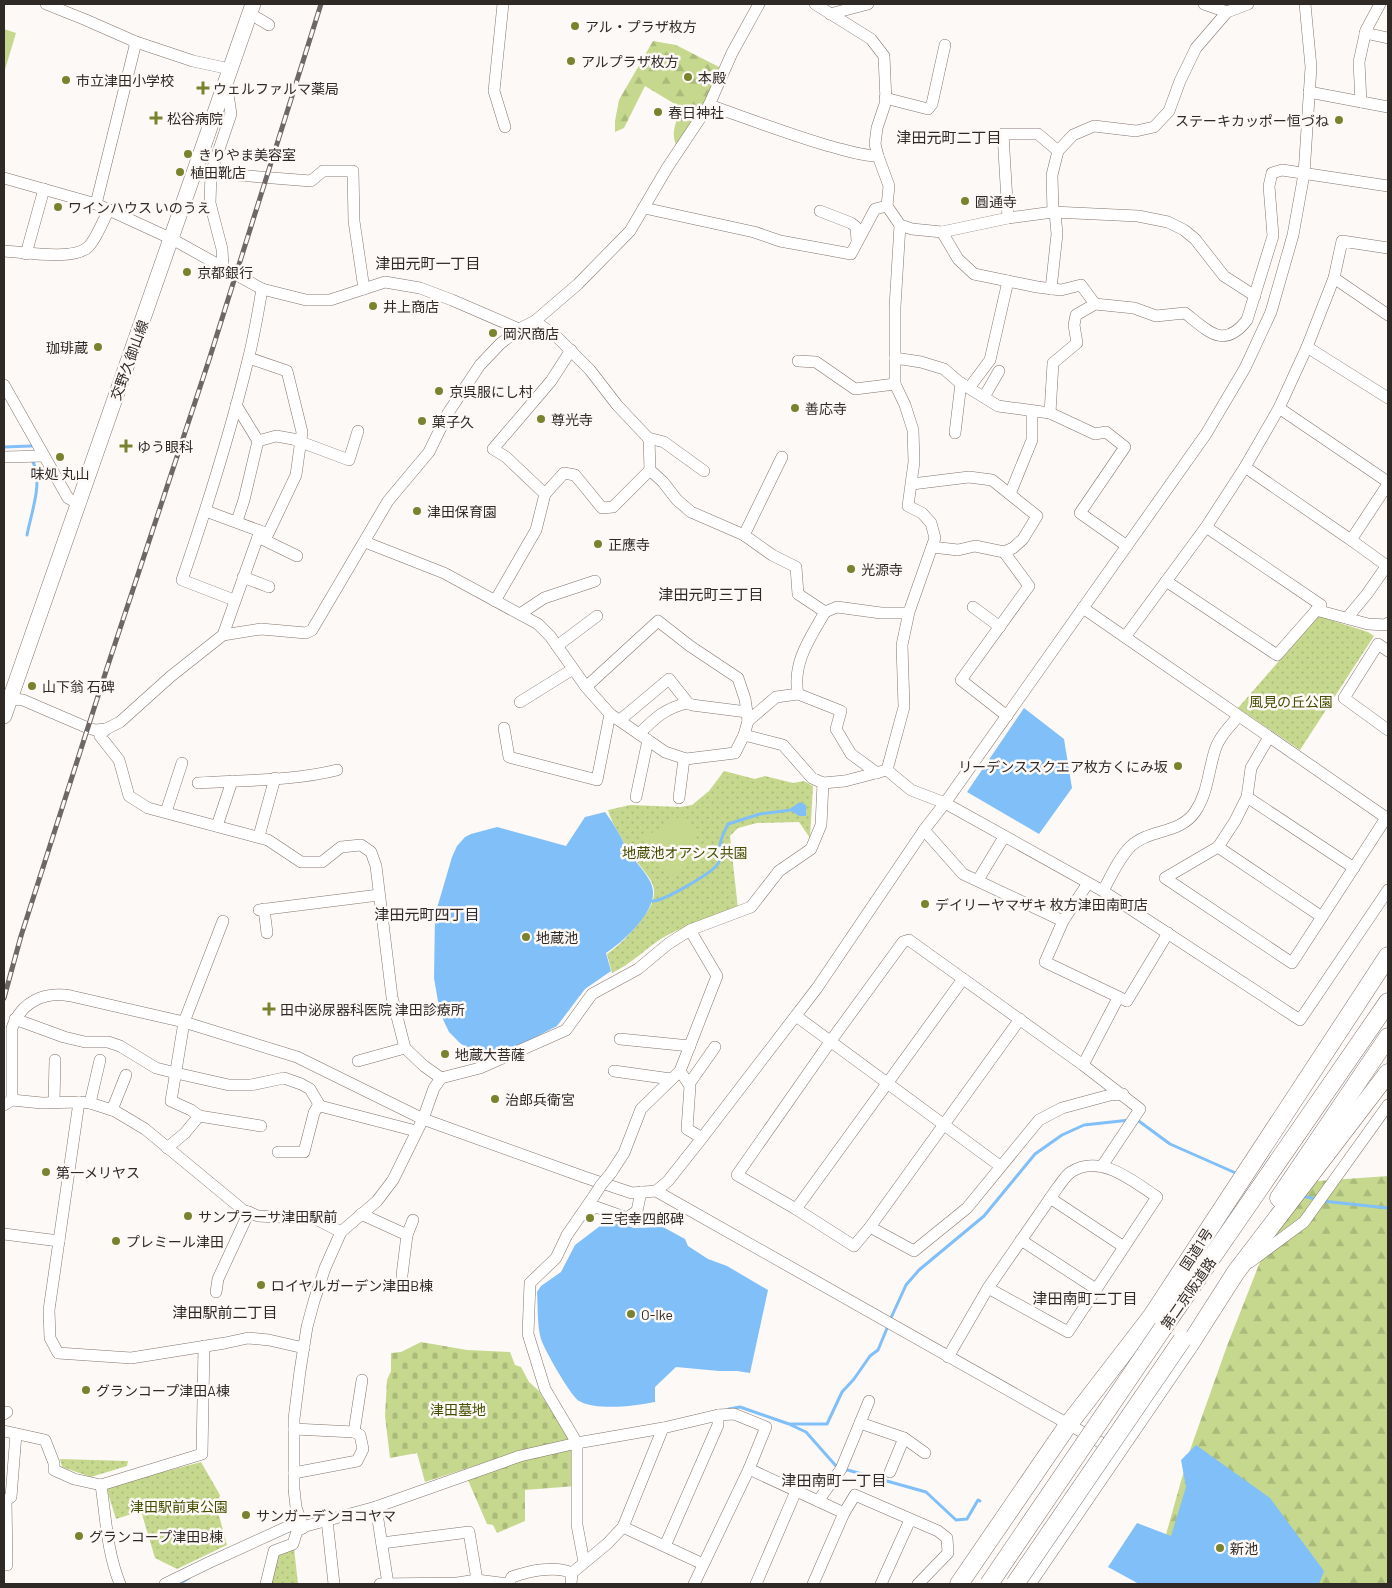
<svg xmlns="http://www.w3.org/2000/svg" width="1392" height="1588" font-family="Barlow,'Noto Sans JP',sans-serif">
	<defs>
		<pattern id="grass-dots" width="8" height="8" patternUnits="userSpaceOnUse" patternTransform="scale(1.25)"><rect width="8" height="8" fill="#c6d88d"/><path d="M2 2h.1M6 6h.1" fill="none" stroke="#aaba7a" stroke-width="1.8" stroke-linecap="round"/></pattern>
		<pattern id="forest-firs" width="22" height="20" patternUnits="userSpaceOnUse" patternTransform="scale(1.25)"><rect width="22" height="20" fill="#c6d88d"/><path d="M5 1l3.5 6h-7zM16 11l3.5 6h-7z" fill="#aaba7a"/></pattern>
		<pattern id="cemetery-stones" width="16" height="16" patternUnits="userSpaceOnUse" patternTransform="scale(1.25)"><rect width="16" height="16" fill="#c6d88d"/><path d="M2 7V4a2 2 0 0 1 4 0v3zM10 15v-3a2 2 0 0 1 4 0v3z" fill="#aaba7a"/></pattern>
	</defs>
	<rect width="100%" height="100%" fill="#fdf9f7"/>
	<g fill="url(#grass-dots)">
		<polygon points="1318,616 1368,632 1374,636 1300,750 1238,708"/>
		<path d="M724,771L755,779L765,776L793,783L804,781L813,786L810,838L799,822L757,823L738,828L730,836L738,909C714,918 686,924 664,937C646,948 633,963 612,973L607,954C620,945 630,934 640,922C647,912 655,903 654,890C653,878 638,865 631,854C624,843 611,822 608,810L630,805L680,807L692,805L709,791Z"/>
		<polygon points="60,1459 128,1461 127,1466 91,1477 62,1467"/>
		<polygon points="201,1462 220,1495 217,1508 227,1545 177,1569 155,1558 141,1511 116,1519 106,1487"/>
		<polygon points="294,1548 298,1584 270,1584 276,1554"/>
	</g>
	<g fill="url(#forest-firs)">
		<path d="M653,41L676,45L721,68L706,103L677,146C670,134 676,119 683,109L645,86L624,128L615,132V121L619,100Z"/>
		<polygon points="1388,1176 1388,1584 1152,1584 1189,1453 1227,1346 1280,1211 1317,1181"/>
	</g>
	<g fill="url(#cemetery-stones)">
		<polygon points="421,1342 467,1350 510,1352 515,1365 521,1367 529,1382 538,1390 571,1441 508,1455 425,1482 417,1453 390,1458 385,1416 387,1380 391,1371 391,1353 401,1352"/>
		<polygon points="570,1448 572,1453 576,1486 525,1490 525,1521 497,1533 493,1525 487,1524 467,1478 521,1457"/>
	</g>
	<g fill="#c6d88d">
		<polygon points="4,29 16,33 4,73"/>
		<polygon points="683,815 706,854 668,877 645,837"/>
	</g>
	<g fill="#80bff7">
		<polygon points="1024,708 1064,739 1072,788 1039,834 967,792"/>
		<polygon points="800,802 806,805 806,816 799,816 791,811 791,808"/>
		<path d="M605,812C615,825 621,838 629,852C636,864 652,877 653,891C655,913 623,942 606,953L611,971L585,989L557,1026L520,1045L496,1053L469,1048L461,1044L449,1032L440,1013L434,978L435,915L452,857L457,846L465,837L471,834L497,827L566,846L585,817Z"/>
		<path d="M611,1221L634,1228L663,1227L685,1239L688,1246L708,1259L727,1266L768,1290L750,1373L737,1371H719L676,1367L655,1387V1402C635,1406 597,1411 579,1401C570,1395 544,1349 541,1339C537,1326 538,1306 537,1292L541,1286L561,1272L575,1245L600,1226Z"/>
		<polygon points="1196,1445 1270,1498 1324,1571 1319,1584 1139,1584 1108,1567 1137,1523 1171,1536 1186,1487 1181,1460"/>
	</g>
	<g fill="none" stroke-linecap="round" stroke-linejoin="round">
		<g stroke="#80bff7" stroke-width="3">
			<polyline points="4,447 31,446"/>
			<path d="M27,535C31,513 44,481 32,460"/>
			<path d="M652,901C662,902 715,872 719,862C721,858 719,851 720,846C720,839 725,831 728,824L760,814L791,810"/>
			<polyline points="1136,1119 1170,1144 1238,1174"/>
			<polyline points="1302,1196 1316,1199"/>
			<polyline points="1322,1201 1388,1208"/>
			<polyline points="890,1320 906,1285 919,1270 984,1216 1035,1154 1062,1135 1084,1125 1130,1120"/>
			<polyline points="729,1409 740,1407 789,1424 827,1424 842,1392 854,1379 870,1356 878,1350 888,1326"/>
			<polyline points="791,1425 806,1432 836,1466"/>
			<polyline points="844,1469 926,1492 956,1520 967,1519 978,1500 980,1501"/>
			<polyline points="179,1584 189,1578"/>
		</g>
		<defs>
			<g id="minor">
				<polyline points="46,4 86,20 136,42"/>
				<polyline points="503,4 494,91 505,127"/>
				<polyline points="815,4 871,39 884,56 886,101 877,128 875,144 878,156 889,186 887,206 900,225 912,229 942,232 1008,218 1053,212 1138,216 1168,222 1184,230 1195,239 1224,276 1255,296"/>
				<polyline points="1204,4 1227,12"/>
				<polyline points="249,13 269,25"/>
				<polyline points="830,14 868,4"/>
				<polyline points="1365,33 1388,38"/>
				<polyline points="1309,92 1388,107"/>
				<polyline points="885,98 928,109 932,104 945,45"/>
				<polyline points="1361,102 1359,62 1366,30 1380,4"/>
				<path d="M709,105C749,119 788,134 829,146C845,150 861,156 878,156"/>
				<polyline points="211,173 311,181 323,171 353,171 354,221 364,289"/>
				<polyline points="4,178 96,204 172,239 262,289 306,300 330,300 385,282 420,288 452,300 519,329"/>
				<polyline points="96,204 136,42 193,61 230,69"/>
				<polyline points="644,208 754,232 780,241 851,254 875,209 887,206"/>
				<polyline points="820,211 851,223 856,227 857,241"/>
				<polyline points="1053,212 1052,175 1058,151 1073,135 1094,126 1136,131 1154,127 1169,111 1180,81 1196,48 1227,12 1248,4"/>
				<polyline points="1008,218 1003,134 1038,134 1058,151"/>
				<polyline points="942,232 958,259 974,274 1037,287 1061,290 1081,285 1095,304"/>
				<path d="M4,251C23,252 74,261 88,247C96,240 103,220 109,210"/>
				<polyline points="26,254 44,189"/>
				<polyline points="223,267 222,249 210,203 211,173 231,114 226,81"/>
				<polyline points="1334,278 1388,315"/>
				<polyline points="1051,289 1057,234 1055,212"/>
				<polyline points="535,321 558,338 590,370 617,405 649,439 650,470 663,482 677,500 691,512 744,535 772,555 796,567 798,594 825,612 837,607 881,613 908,613"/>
				<polyline points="1307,347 1388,398"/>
				<polyline points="249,358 287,371 302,432 296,475 268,534 260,531"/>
				<polyline points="895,358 921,362 944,369 959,382 998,406 1050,413 1095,434 1106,432 1125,447 1080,513 1127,546"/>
				<polyline points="798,361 816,362 855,389 895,384"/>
				<polyline points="4,385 68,498 77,503"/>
				<polyline points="969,388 990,360 1008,281"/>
				<polyline points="984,397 999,371"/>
				<polyline points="236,405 258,441 244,500 237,521"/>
				<polyline points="1279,408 1388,482"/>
				<path d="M1050,413L1053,363L1077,343L1074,325L1076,315L1095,304L1134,308L1156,316L1185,313C1208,331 1224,350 1247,320L1273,236L1269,186L1272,173L1282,170L1388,186"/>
				<polyline points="955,433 961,383"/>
				<polyline points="648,438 664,442 704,471"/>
				<polyline points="258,441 276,436 293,439 349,460 358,431"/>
				<polyline points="4,457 44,456"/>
				<polyline points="1245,467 1351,540 1388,484"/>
				<polyline points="912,484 969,477 992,480 1037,516 1023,539 1013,548 1004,552 975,546 958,550 932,547"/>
				<polyline points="545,494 506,457 493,449 551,381 571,350"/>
				<polyline points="1010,494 1032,440 1032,411"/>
				<polyline points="206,511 260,531 223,635"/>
				<polyline points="744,535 782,457"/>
				<polyline points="258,537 297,556"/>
				<polyline points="1351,540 1387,566"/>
				<polyline points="365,542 444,573 538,624 550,636 586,687 610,714 665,752 686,759 735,753 744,735"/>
				<polyline points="1004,552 1029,586 961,680 1007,716"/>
				<polyline points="243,577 269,587"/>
				<polyline points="1166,581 1277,655 1321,605 1206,527"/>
				<path d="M234,600L182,580C207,507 230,434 248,360C254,337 258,313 262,289"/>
				<polyline points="495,601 536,530 545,494 564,473 575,475 602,508 613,507 650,470"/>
				<polyline points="973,607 1000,627"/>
				<polyline points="1083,608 1388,819"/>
				<polyline points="1316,610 1368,624 1387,625 1388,623"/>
				<polyline points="520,614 544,598 595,581"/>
				<polyline points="1347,618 1367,594 1388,564"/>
				<polyline points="1125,637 1206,527 1245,467 1279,408 1307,347 1334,278 1342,241 1388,248"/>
				<polyline points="557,646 597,616"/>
				<polyline points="1388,651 1378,644 1344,698 1388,730"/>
				<polyline points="586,687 658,621 690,646 738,678 745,699 747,712 748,721 744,735 783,745 812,778 823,783 845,781 887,770"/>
				<polyline points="798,694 841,711 836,729 851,754 877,773"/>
				<polyline points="4,698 23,700 88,728 95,730 106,729 120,722 170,677 223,635 261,629 306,633 312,630 388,501 429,452 448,413 480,365 500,344 519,329 535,321 578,284 630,231 667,168 709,105 732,53 759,4"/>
				<polyline points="520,702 573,669"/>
				<polyline points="620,720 669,679 688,703 692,705 747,712"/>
				<path d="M748,721L776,697L798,694C792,663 810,638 825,612"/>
				<polyline points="504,728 509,757 597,780 610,714"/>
				<polyline points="106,729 100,736 119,760 129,796 148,808 268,840 301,862 322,862 341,847 361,845 371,852 376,866 392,997 405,1048 358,1061"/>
				<path d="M639,734C655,718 665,708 688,703"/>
				<polyline points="1269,737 1251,768 1247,797 1235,821 1218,847 1165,878 1292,963 1386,818"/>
				<polyline points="887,770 911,790 945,803 1103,891 1300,1020 1388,890"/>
				<polyline points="887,770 904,707 902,645 909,612 935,538 931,523 922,513 908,506 914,462 913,430 905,405 895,384 895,307 900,225"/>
				<path d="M198,783C244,780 293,781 337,770"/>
				<polyline points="636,797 648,740"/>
				<polyline points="1247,797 1354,868"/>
				<polyline points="679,798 684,759"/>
				<polyline points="166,812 182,763"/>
				<polyline points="217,826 232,781"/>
				<polyline points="924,830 963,874 1063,921"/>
				<polyline points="259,836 275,778"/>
				<polyline points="1218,847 1322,917"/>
				<polyline points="978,880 1004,837"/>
				<polyline points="1088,883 1063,921 1045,962 1127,1001 1168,933"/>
				<path d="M1103,891C1111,876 1119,858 1131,846C1149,829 1180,834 1195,812C1208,793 1208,772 1215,750C1219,737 1230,726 1239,716"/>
				<polyline points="264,909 267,933"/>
				<polyline points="259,910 379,895"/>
				<polyline points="796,1016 1000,1166"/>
				<polyline points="15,1019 64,1037 85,1042 108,1042 120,1046 156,1068 176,1073 229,1085 251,1085 284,1078 301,1084 310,1089 320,1106 416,1131"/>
				<polyline points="1020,1019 870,1227 854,1246 796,1209 737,1175 830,1042 903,942 909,940 1083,1065 1140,1109 1102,1166"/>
				<polyline points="620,1039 690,1046"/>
				<polyline points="405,1048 424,1066 441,1078"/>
				<polyline points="1083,1065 1118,998"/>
				<polyline points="614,1071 671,1079"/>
				<polyline points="680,1071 690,1086 687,1129 702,1138"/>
				<polyline points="689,1084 715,1047"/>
				<path d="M12,1100V1028C21,1002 44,991 71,996L184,1022L297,1057L423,1119L584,1177L632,1193L656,1191L1114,1450"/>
				<polyline points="54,1102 55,1060"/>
				<polyline points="79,1102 49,1310 50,1338 58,1353 131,1358 225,1343 248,1338 269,1340 304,1348"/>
				<polyline points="90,1103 100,1060"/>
				<polyline points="4,1105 12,1100 42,1103 79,1102 90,1103 115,1111 145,1129 243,1210 258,1216 316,1219 341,1232"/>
				<polyline points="112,1110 126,1075"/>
				<polyline points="199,1116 261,1126"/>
				<polyline points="167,1148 185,1133 199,1116 191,1110 171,1101 184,1022 223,921"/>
				<polyline points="278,1152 304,1152 314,1113 319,1104"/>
				<polyline points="611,1173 624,1153 641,1109 680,1071 717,976 690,930"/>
				<polyline points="656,1191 668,1181 702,1138 817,988 924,830 945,803 1206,434 1245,368 1271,312 1293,235 1304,174 1311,67 1305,4"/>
				<polyline points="1050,1198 1124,1247"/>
				<polyline points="796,1209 963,979"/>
				<polyline points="361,1214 407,1235 413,1220"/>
				<polyline points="584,1214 596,1207 627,1218 637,1211 641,1192"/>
				<polyline points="870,1227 914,1251 967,1208 1039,1120 1062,1108 1110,1095 1123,1094"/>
				<polyline points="4,1234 59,1241"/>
				<polyline points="1021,1240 1096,1289"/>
				<polyline points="1250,1262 1304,1222 1388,1105"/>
				<polyline points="402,1275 407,1235"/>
				<polyline points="216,1292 218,1279 249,1212"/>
				<path d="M948,1357L988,1288L1058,1187C1062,1182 1066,1175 1071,1172C1100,1153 1133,1181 1157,1197L1068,1332L988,1288"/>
				<polyline points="4,1414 7,1412"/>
				<polyline points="860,1423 904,1438 925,1453"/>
				<polyline points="294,1429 354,1432 360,1435 363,1449 357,1461 294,1473"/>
				<polyline points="4,1431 45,1440 54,1463 54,1470 74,1479 101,1485 202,1454 204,1346"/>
				<polyline points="354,1432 362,1380"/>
				<polyline points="749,1469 844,1513"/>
				<polyline points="890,1472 904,1438"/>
				<path d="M101,1485C106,1519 107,1552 120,1584"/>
				<polyline points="818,1501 841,1469 869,1401"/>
				<polyline points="376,1507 388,1584"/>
				<polyline points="327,1520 334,1584"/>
				<polyline points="623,1527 703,1564"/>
				<polyline points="303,1528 296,1507 294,1489 294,1419 300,1371 307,1327 314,1301 325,1268 341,1232 377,1201 393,1180 423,1119 434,1088 441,1078 480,1068 566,1030 592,994 638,969 668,944 690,930 751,907 779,871 811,849 821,825 823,783"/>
				<polyline points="382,1543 469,1532 477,1580"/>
				<polyline points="665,1546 718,1425 718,1415"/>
				<polyline points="584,1562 577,1525 577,1443 545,1389 528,1334 530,1283 556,1258 567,1235 594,1196"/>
				<polyline points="4,1565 7,1565 6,1500 11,1497 16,1434"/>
				<polyline points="165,1584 208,1563 300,1521"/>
				<polyline points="266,1584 274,1551 293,1544 297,1531 306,1526 376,1507 520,1456 577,1443 663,1428 718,1415 734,1414 766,1427 749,1469 694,1584"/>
				<path d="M380,1584L457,1583L477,1580L508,1584L512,1577C529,1571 555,1565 572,1573"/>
				<polyline points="571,1584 572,1573 608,1543 623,1527 663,1428"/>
				<polyline points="756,1584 796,1491"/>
				<polyline points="813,1584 844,1513 855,1495 938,1531 947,1538 948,1553 918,1584"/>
				<polyline points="881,1584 910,1520"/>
			</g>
			<polyline id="major" points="4,716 253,4"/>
			<g id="highway">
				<polyline points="1279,1198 1388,1037"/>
				<polyline points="1163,1328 1388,1002"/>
				<polyline points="959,1584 1068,1425 1152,1316 1388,956"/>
				<polyline points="1026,1584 1190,1344 1236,1272 1388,1073"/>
			</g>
		</defs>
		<use href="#minor" stroke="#83756c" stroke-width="12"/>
		<use href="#major" stroke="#83756c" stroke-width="16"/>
		<use href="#highway" stroke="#83756c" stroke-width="19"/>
		<use href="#minor" stroke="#fff" stroke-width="11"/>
		<use href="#major" stroke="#fff" stroke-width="15"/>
		<use href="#highway" stroke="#fff" stroke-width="18"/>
		<defs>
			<polyline id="rail" points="4,998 21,936 107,668 209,360 321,4"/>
		</defs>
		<use href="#rail" stroke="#6d6765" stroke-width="5"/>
		<use href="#rail" stroke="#fdf9f7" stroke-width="3" stroke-dasharray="9" stroke-linecap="butt"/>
		<defs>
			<polyline id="minor-bridge" points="594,1196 601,1185 611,1173"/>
			<g id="highway-bridge">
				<polyline points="989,1584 1163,1328"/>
				<polyline points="1015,1584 1182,1340"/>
			</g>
		</defs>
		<use href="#minor-bridge" stroke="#83756c" stroke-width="12" stroke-linecap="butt"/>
		<use href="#highway-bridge" stroke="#83756c" stroke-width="19" stroke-linecap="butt"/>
		<use href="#minor-bridge" stroke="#fff" stroke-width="11"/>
		<use href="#highway-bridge" stroke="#fff" stroke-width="18"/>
	</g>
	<g fill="#79822e" stroke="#fdf9f7" stroke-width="2">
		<circle cx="575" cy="26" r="5"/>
		<circle cx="571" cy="61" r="5"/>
		<circle cx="688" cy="77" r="5"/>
		<circle cx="66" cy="80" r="5"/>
		<path d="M200.5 80.5h5v5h5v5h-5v5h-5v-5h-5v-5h5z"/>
		<circle cx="658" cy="112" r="5"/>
		<path d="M153.5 110.5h5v5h5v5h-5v5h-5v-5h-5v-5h5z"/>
		<circle cx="1339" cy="120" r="5"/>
		<circle cx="188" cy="154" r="5"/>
		<circle cx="180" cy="172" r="5"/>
		<circle cx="965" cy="201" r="5"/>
		<circle cx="58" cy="207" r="5"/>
		<circle cx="187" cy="272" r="5"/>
		<circle cx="373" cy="306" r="5"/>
		<circle cx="493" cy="333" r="5"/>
		<circle cx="98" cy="347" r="5"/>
		<circle cx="439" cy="391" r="5"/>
		<circle cx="795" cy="408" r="5"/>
		<circle cx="541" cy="419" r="5"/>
		<circle cx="422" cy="421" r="5"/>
		<path d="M123.5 438.5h5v5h5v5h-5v5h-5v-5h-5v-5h5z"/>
		<circle cx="60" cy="457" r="5"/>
		<circle cx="417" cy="511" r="5"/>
		<circle cx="598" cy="544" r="5"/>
		<circle cx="851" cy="569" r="5"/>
		<circle cx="32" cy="686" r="5"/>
		<circle cx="1178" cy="766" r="5"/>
		<circle cx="925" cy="904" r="5"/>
		<circle cx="526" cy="937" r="5"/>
		<path d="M266.5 1001.5h5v5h5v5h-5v5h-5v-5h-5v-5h5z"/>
		<circle cx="445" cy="1054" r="5"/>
		<circle cx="495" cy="1099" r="5"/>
		<circle cx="46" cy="1172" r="5"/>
		<circle cx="188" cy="1216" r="5"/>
		<circle cx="590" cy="1218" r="5"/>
		<circle cx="116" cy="1241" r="5"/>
		<circle cx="261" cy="1285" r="5"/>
		<circle cx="631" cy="1314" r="5"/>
		<circle cx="86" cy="1390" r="5"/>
		<circle cx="246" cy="1515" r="5"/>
		<circle cx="79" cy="1536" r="5"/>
		<circle cx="1220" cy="1548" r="5"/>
	</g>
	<g text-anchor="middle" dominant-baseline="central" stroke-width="5" stroke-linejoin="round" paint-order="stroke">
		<g font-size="14" fill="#302a27" stroke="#fdf9f7" text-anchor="start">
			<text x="585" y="26">アル・プラザ枚方</text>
			<text x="581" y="61">アルプラザ枚方</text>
			<text x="698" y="77">本殿</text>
			<text x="76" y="80">市立津田小学校</text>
			<text x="213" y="88">ウェルファルマ薬局</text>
			<text x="668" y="112">春日神社</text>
			<text x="167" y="118">松谷病院</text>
			<text x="1329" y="120" text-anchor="end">ステーキカッポー恒づね</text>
			<text x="198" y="154">きりやま美容室</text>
			<text x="190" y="172">植田靴店</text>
			<text x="975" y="201">圓通寺</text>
			<text x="68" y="207">ワインハウス いのうえ</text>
			<text x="197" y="272">京都銀行</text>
			<text x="383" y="306">井上商店</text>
			<text x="503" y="333">岡沢商店</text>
			<text x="88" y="347" text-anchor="end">珈琲蔵</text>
			<text x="449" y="391">京呉服にし村</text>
			<text x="805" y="408">善応寺</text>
			<text x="551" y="419">尊光寺</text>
			<text x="432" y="421">菓子久</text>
			<text x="137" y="446">ゆう眼科</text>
			<text x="60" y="473" text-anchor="middle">味処 丸山</text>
			<text x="427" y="511">津田保育園</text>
			<text x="608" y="544">正應寺</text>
			<text x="861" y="569">光源寺</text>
			<text x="42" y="686">山下翁 石碑</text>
			<text x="1168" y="766" text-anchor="end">リーデンススクエア枚方くにみ坂</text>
			<text x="935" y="904">デイリーヤマザキ 枚方津田南町店</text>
			<text x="536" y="937">地蔵池</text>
			<text x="280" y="1009">田中泌尿器科医院 津田診療所</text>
			<text x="455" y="1054">地蔵大菩薩</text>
			<text x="505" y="1099">治郎兵衛宮</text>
			<text x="56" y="1172">第一メリヤス</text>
			<text x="198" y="1216">サンプラーサ津田駅前</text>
			<text x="600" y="1218">三宅幸四郎碑</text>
			<text x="126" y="1241">プレミール津田</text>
			<text x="271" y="1285">ロイヤルガーデン津田B棟</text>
			<text x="641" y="1314">O-Ike</text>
			<text x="96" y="1390">グランコープ津田A棟</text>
			<text x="256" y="1515">サンガーデンヨコヤマ</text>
			<text x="89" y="1536">グランコープ津田B棟</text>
			<text x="1230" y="1548">新池</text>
		</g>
		<g font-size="14" fill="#302a27" stroke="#fdf9f7">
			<text transform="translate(129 360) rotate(-70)">交野久御山線</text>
			<text transform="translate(1196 1249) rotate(-57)">国道1号</text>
			<text transform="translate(1188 1293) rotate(-55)">第二京阪道路</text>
		</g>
		<g font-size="14" fill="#434f00" stroke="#fdf9f7">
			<text x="1291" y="701">風見の丘公園</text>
			<text x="685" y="852">地蔵池オアシス共園</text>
			<text x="458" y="1409">津田墓地</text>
			<text x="179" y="1506">津田駅前東公園</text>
		</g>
		<g font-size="15" fill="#302a27" stroke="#fdf9f7">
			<text x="949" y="137">津田元町二丁目</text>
			<text x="428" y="263">津田元町一丁目</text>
			<text x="711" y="594">津田元町三丁目</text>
			<text x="427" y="914">津田元町四丁目</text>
			<text x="1085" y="1298">津田南町二丁目</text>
			<text x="225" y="1312">津田駅前二丁目</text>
			<text x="834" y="1480">津田南町一丁目</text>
		</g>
	</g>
	<rect width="1392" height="1588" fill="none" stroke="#302a27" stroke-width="10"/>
</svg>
